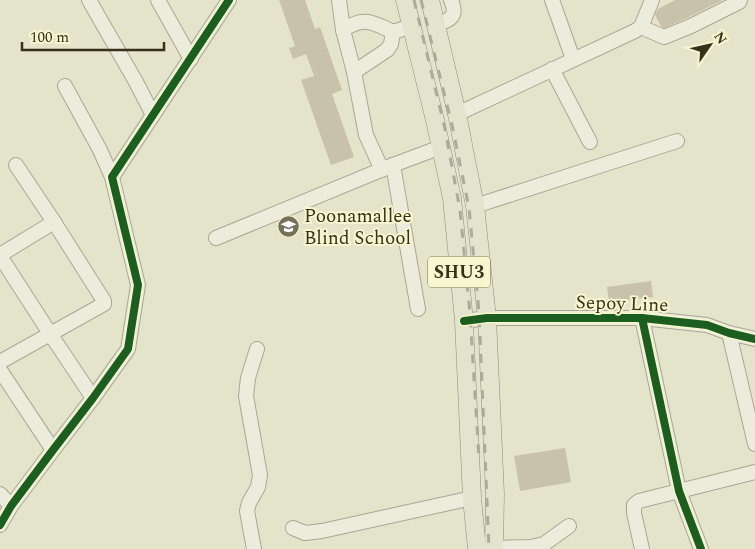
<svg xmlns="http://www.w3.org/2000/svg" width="755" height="549" font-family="Spectral,serif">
	<rect width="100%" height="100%" fill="#e4e4ca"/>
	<g fill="#c8c2ab">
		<polygon points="279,0 305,0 315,29 320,27 342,90 332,94 354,157 331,165 301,80 314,76 306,54 293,59 289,48 295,46"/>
		<polygon points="675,0 723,0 687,18 664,28 661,26 655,15 658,9"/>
		<polygon points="651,281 653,297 609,302 607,287"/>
		<polygon points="565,448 571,482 520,491 514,456"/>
	</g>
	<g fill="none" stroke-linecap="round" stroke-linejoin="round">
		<defs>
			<g id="minor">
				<polyline points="89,0 136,82 153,115"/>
				<polyline points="158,0 191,59"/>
				<path d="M339,0L343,30C364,16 372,22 393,32"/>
				<polyline points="552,0 573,59"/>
				<path d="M436,25C451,20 458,16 451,0"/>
				<polyline points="641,27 664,37 691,26 739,2 740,0"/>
				<polyline points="343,30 354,72"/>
				<polyline points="552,69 590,142"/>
				<polyline points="65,86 100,150 112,177"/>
				<polyline points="457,114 635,31 641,27 652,0"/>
				<polyline points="16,165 54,222"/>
				<polyline points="393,165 418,309"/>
				<polyline points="382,170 366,135 354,72 387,50 391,44 393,32 412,26"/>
				<polyline points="475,206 677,141"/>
				<polyline points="216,238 393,165 441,147"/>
				<polyline points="0,255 54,222 104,301 104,304 0,362"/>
				<polyline points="0,256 51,335 93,398"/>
				<polyline points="642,318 679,491 701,549"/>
				<polyline points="464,321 487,318 642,318 707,325 729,333 755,339"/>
				<polyline points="729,333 755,444"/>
				<polyline points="0,370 53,450"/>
				<polyline points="0,494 11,506"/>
				<polyline points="0,525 11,506 53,450 93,398 128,349 138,285 112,177 229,0"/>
				<polyline points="293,528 305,533 322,531 472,498"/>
				<polyline points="493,548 531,547 544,544 569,526"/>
				<polyline points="254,549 247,511 249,503 258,487 260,475 246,396 248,378 257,349"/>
				<polyline points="642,549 634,513 634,505 639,501 755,472"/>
			</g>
			<g id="major">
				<polyline points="405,0 435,120 452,198 464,321 472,498 477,549"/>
				<polyline points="430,0 457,114 475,206 487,318 495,494 494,549"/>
			</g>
		</defs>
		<use href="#minor" stroke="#a9a794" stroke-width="16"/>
		<use href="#major" stroke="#8e8c7a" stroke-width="19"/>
		<use href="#minor" stroke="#ececdd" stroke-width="14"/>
		<use href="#major" stroke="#e4e3cd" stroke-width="18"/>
		<g stroke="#abaa9d" stroke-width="3" stroke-dasharray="9 9" stroke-linecap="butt">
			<polyline points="414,0 445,129 460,210 470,314 479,459"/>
			<polyline points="421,0 452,125 469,208 479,312 489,549"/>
		</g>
		<defs>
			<g id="cycleway">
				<polyline points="642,318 679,491 701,549"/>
				<polyline points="464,321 487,318 642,318 707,325 729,333 755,339"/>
				<polyline points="0,525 11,506 53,450 93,398 128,349 138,285 112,177 229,0"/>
			</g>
		</defs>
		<use href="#cycleway" stroke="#f6f6cf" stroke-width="11"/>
		<use href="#cycleway" stroke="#1b5e20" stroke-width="8"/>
	</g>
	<defs>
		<symbol id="school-disc" viewBox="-11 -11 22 22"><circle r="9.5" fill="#747059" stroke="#f6f6cf"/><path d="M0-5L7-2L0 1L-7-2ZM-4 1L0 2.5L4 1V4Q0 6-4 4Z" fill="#fff"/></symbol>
	</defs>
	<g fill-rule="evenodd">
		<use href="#school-disc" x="276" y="214" width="25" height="25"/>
	</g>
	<g text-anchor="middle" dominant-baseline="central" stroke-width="4" stroke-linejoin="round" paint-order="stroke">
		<rect fill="#f6f6cf" stroke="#706c52" stroke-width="1" x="428" y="256.5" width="62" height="31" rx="4"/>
		<g font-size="18" font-weight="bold" fill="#37311c">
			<text x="459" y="272">SHU3</text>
		</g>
		<g font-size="19" fill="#37311c" stroke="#f6f6cf" text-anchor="start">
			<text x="304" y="216">Poonamallee<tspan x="304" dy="22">Blind School</tspan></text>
		</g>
		<g font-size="19" fill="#37311c" stroke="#f6f6cf">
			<text transform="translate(622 304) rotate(2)">Sepoy Line</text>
		</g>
	</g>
	<g transform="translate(710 45) rotate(56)" stroke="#f6f6cf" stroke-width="4" paint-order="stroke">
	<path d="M0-4L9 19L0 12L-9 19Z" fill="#37311c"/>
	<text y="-8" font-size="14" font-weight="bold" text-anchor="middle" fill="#37311c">N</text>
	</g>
	<path d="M22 42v8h142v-8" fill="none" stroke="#37311c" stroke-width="2.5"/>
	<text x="30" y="42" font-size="15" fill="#37311c" stroke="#f6f6cf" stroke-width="4" paint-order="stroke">100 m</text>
</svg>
